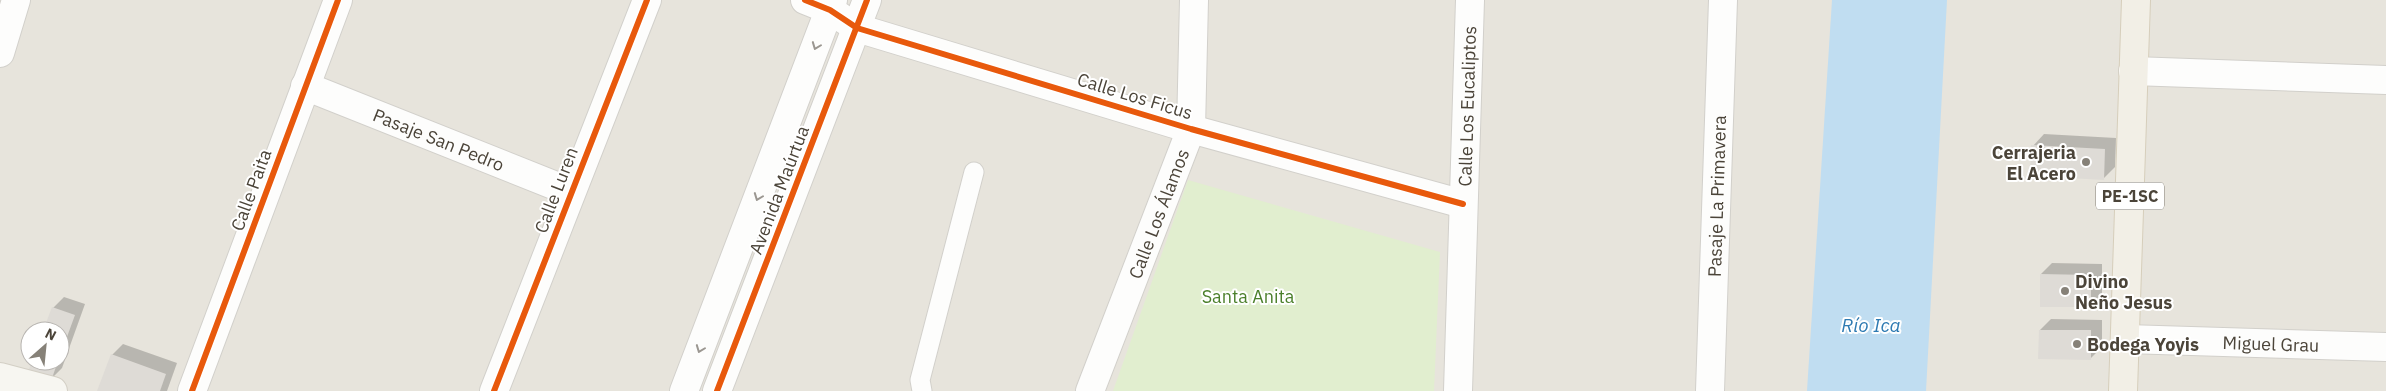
<svg xmlns="http://www.w3.org/2000/svg" width="2386" height="391" font-family="'IBM Plex Sans',sans-serif">
	<rect width="100%" height="100%" fill="#f4f2ee"/>
	<path fill="#e7e4dc" fill-rule="evenodd" d="M0,0H2386V391H0ZM30,331H60V361H30Z"/>
	<polygon fill="#e1eecf" points="1188,180 1440,252 1434,391 1113,391"/>
	<polygon fill="#c0ddf1" points="1832,0 1947,0 1926,391 1807,391"/>
	<g fill="#0003">
		<polygon points="2044,134 2116,138 2115,167 2103,179 2033,146"/>
		<polygon points="2052,263 2102,264 2102,294 2091,306 2041,274"/>
		<polygon points="64,297 85,304 62,368 51,379 34,361 60,361 60,331 44,331 53,308"/>
		<polygon points="2051,319 2102,320 2102,347 2091,358 2040,330"/>
		<polygon points="123,344 177,363 167,391 99,391 112,355"/>
	</g>
	<g fill="#dedbd6">
		<polygon points="2031,145 2105,149 2104,180 2030,176"/>
		<polygon points="2040,274 2091,275 2091,307 2040,307"/>
		<polygon points="52,307 75,315 60,356 60,331 43,331"/>
		<polygon points="2039,330 2091,330 2091,360 2038,359"/>
		<polygon points="111,354 166,374 160,391 97,391"/>
		<polygon points="32,361 58,361 51,381 28,372"/>
	</g>
	<g fill="none" stroke-linecap="round" stroke-linejoin="round">
		<defs>
			<polyline id="lane" points="922,391 920,380 974,172"/>
			<g id="street">
				<polyline points="805,0 830,10 857,28 1191,129 1463,204"/>
				<polyline points="0,53 16,0"/>
				<polyline points="2133,71 2386,80"/>
				<path id="s1" d="M305,86L571,192"/>
				<path id="s2" d="M2126,339L2386,347"/>
				<polyline points="192,391 338,0"/>
				<polyline points="494,391 647,0"/>
				<polyline points="684,391 833,0"/>
				<polyline points="717,391 867,0"/>
				<path id="s3" d="M1090,391L1191,129L1194,0"/>
				<path id="s4" d="M1458,391L1470,0"/>
				<path id="s5" d="M1710,391L1723,0"/>
			</g>
			<polyline id="secondary" points="0,377 53,391"/>
			<polyline id="primary" points="2123,391 2136,0"/>
		</defs>
		<use href="#lane" stroke="#d2d0cb" stroke-width="21"/>
		<use href="#street" stroke="#d2d0cb" stroke-width="30"/>
		<use href="#secondary" stroke="#d3cfc5" stroke-width="30"/>
		<use href="#primary" stroke="#d6cebb" stroke-width="30"/>
		<use href="#lane" stroke="#fdfdfc" stroke-width="19"/>
		<use href="#street" stroke="#fdfdfc" stroke-width="28"/>
		<use href="#secondary" stroke="#f7f6f1" stroke-width="28"/>
		<use href="#primary" stroke="#f2efe6" stroke-width="28"/>
		<defs>
			<g id="cycleway">
				<polyline points="805,0 830,10 857,28 1191,129 1463,204"/>
				<polyline points="192,391 338,0"/>
				<polyline points="494,391 647,0"/>
				<polyline points="717,391 867,0"/>
			</g>
		</defs>
		<use href="#cycleway" stroke="#fff" stroke-width="9"/>
		<use href="#cycleway" stroke="#e8590c" stroke-width="6"/>
	</g>
	<defs><path id="oneway-chevron" d="M-2-3.5L2.5 0L-2 3.5" fill="none" stroke-width="1.6" stroke-linecap="round" stroke-linejoin="round" transform="scale(1.25)"/></defs>
	<g stroke="#9b9791">
		<use href="#oneway-chevron" transform="translate(816 46) rotate(111)"/>
		<use href="#oneway-chevron" transform="translate(758 197) rotate(111)"/>
		<use href="#oneway-chevron" transform="translate(700 349) rotate(111)"/>
	</g>
	<g fill="#868178" stroke="#fff" stroke-width="2">
		<circle cx="2086" cy="162" r="5"/>
		<circle cx="2065" cy="291" r="5"/>
		<circle cx="2077" cy="344" r="5"/>
	</g>
	<g text-anchor="middle" dominant-baseline="central" stroke-width="4" stroke-linejoin="round" paint-order="stroke">
		<rect fill="#fff" stroke="#817c74" stroke-width="1" x="2096" y="182.5" width="68" height="27" rx="4"/>
		<g font-size="16" font-weight="bold" fill="#4b4439">
			<text x="2130" y="196">PE-1SC</text>
		</g>
		<g font-size="18" fill="#4b4439" stroke="#fff">
			<text transform="translate(1135 96) rotate(17)">Calle Los Ficus</text>
			<text stroke="none"><textPath href="#s4" startOffset="285">Calle Los Eucaliptos</textPath></text>
			<text stroke="none"><textPath href="#s1" startOffset="144">Pasaje San Pedro</textPath></text>
			<text transform="translate(251 190) rotate(-70)">Calle Paita</text>
			<text transform="translate(556 190) rotate(-69)">Calle Luren</text>
			<text transform="translate(779 190) rotate(-69)">Avenida Maúrtua</text>
			<text stroke="none"><textPath href="#s5" startOffset="195">Pasaje La Primavera</textPath></text>
			<text stroke="none"><textPath href="#s3" startOffset="190">Calle Los Álamos</textPath></text>
			<text stroke="none"><textPath href="#s2" startOffset="145">Miguel Grau</textPath></text>
		</g>
		<g font-size="18" font-weight="bold" fill="#4b4439" stroke="#fff" text-anchor="start">
			<text x="2076" y="152" text-anchor="end">Cerrajeria<tspan x="2076" dy="21">El Acero</tspan></text>
			<text x="2075" y="281">Divino<tspan x="2075" dy="21">Neño Jesus</tspan></text>
			<text x="2087" y="344">Bodega Yoyis</text>
		</g>
		<g font-size="18" fill="#4a7f2a" stroke="#fff">
			<text x="1248" y="296">Santa Anita</text>
		</g>
		<g font-size="19" font-style="italic" fill="#2e7ab2" stroke="#fff">
			<text x="1871" y="325">Río Ica</text>
		</g>
	</g>
	<g transform="translate(45 346) rotate(27)"><circle r="24" fill="#ffffff" stroke="#b7b4b0"/>
	<path d="M0-4L9 19L0 12L-9 19Z" fill="#868178"/>
	<text y="-8" font-size="14" font-weight="bold" text-anchor="middle" fill="#4b4439">N</text>
	</g>
</svg>
